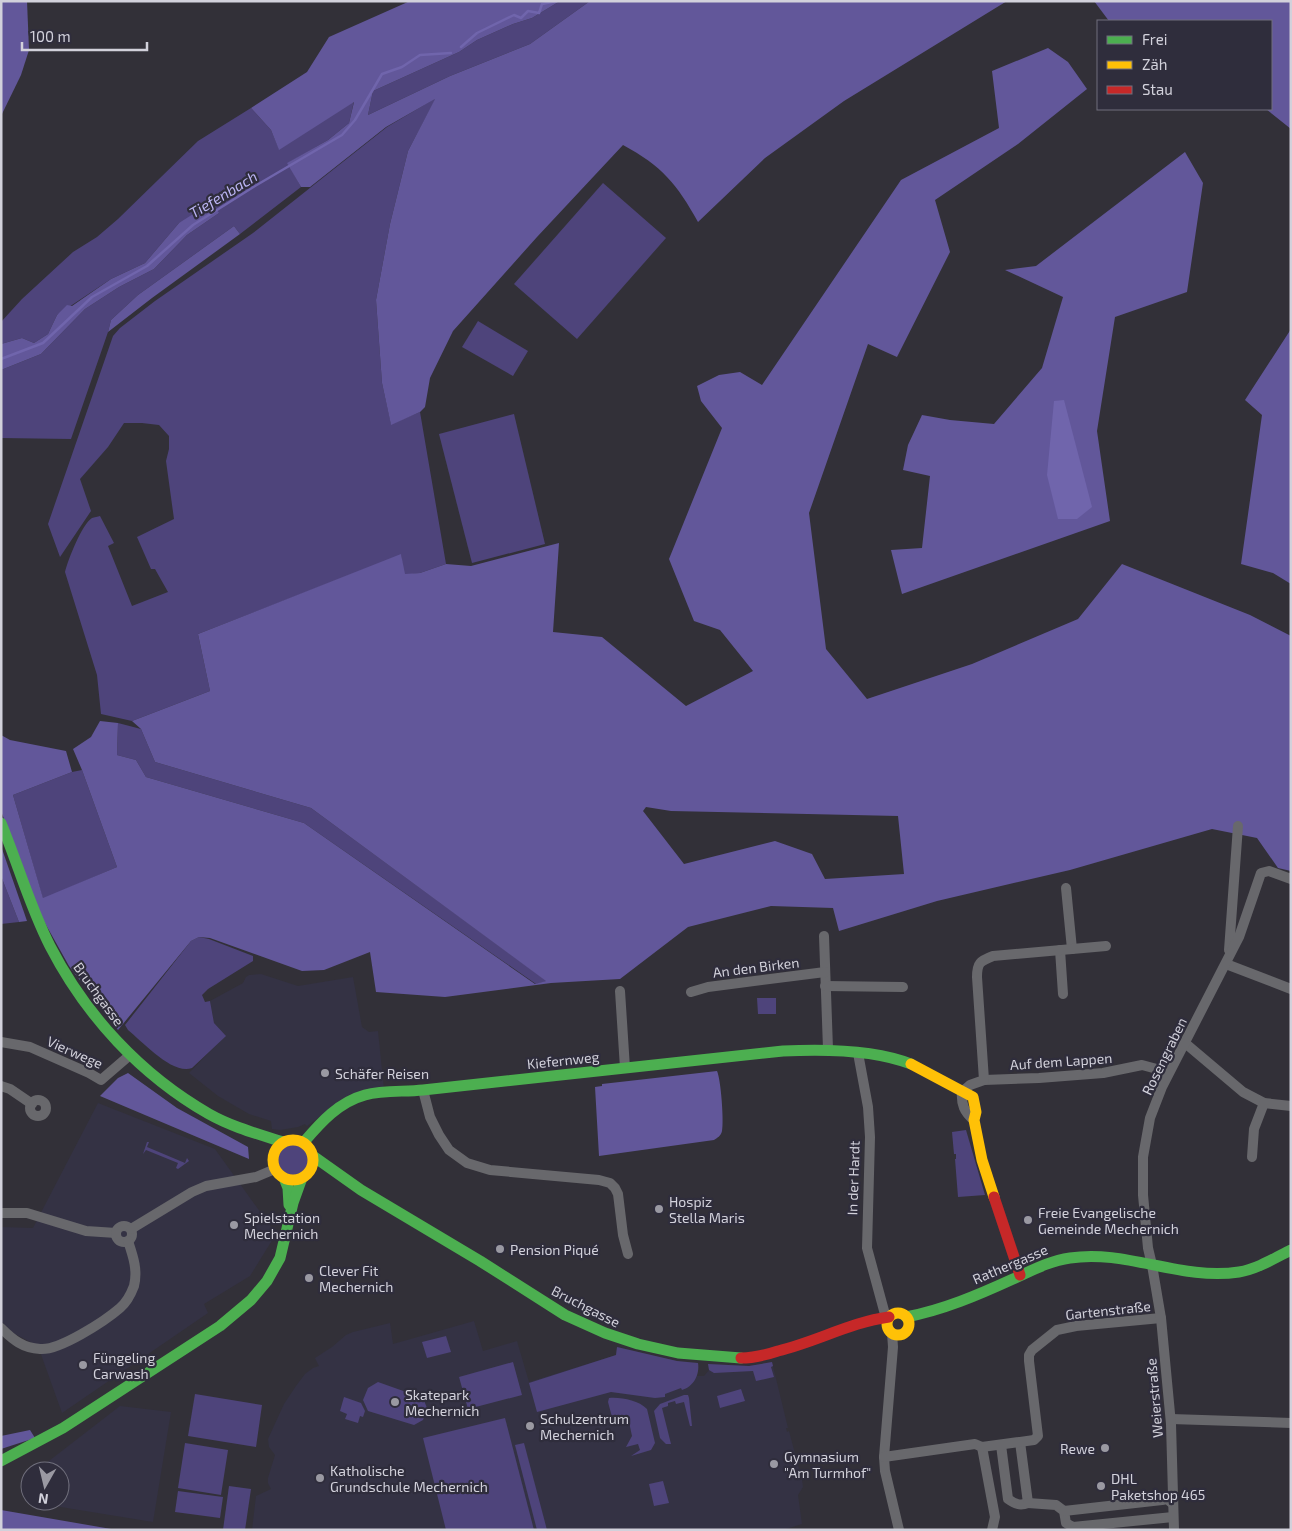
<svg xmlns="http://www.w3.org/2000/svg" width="1292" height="1531" font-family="'Exo 2',sans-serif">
	<rect width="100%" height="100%" fill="#323038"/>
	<g fill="#343244">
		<polygon points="261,974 298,986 353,977 362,1027 369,1032 378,1031 384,1089 351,1094 307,1126 305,1124 298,1127 280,1130 272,1129 271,1121 249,1114 218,1096 189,1073 225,1036 214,1023 210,1001 243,983 246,977 249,975"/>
		<polygon points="98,1103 215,1149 276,1234 250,1276 204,1304 208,1313 62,1413 38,1346 13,1333 1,1321 1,1227 33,1228"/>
		<polygon points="474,1321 483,1351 517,1341 529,1382 616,1355 617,1347 694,1365 697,1376 704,1376 709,1370 708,1364 749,1366 772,1362 788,1428 786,1428 787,1432 789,1431 802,1480 803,1487 798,1495 802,1524 783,1530 252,1530 256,1496 271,1489 268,1483 268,1478 275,1455 269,1447 268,1439 284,1404 296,1386 305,1374 313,1368 319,1366 315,1358 332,1347 346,1335 353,1332 390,1323 393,1344"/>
		<polygon points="120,1406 171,1412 153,1522 30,1502 60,1501 60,1471 36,1471"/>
	</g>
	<g fill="#4e447b">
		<polygon points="560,1 590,1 530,44 450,76 368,115 373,91 459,52 477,40 513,24 532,18"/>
		<path d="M436,98L408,151L390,224L376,300L382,383L391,424L420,412L446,564L420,573L404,575L401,555L198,634L210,691L132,721L101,714L97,675L65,572C68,560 82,524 92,518C94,517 98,517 100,516L114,543L108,546L132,606L168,592L155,569H151L137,537L174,519L166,461L169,449V436L159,425L142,423H124L108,447L80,479L91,511L60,557L48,524L113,336L120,328L155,301L253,233L387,127Z"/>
		<polygon points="354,101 349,123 328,140 288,163 301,187 240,234 234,226 138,295 111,320 108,332 71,439 1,438 1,370 41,354 85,309 119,287 154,269 187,235 219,213 179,223 145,263 111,279 57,315 48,334 34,343 22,338 1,344 1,322 22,299 73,252 97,237 118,219 198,141 251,108 271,130 279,149"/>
		<polygon points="603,183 666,238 577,339 514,284"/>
		<polygon points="478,321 528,351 513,376 462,347"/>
		<polygon points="514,414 545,544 472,563 439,434"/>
		<polygon points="118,723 141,729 155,762 311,808 547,981 536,984 304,823 146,777 136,760 117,755"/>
		<polygon points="82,770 117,867 43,899 13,795 72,772"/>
		<polygon points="1,876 19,922 1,924"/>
		<path d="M199,937L209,939L253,956V961L208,989L202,995L205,1002L210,1001L214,1023L226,1036L192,1068C172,1075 143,1042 128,1030L125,1025L191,941Z"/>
		<polygon points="757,998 776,998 776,1014 758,1014"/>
		<polygon points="966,1130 985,1195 958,1197 955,1159 956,1159 956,1154 954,1154 952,1132"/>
		<polygon points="147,1142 149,1142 147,1147 185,1163 187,1158 189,1161 178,1169 176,1168 178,1163 146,1150 143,1154"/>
		<circle cx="293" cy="1159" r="16"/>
		<polygon points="446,1336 451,1352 427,1358 422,1342"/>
		<path d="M617,1347L677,1361L698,1363C700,1375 693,1387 682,1390L681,1388L665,1394V1397L655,1398L611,1392L537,1412L529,1383L616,1355Z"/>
		<polygon points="513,1362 522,1395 468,1409 459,1377"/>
		<polygon points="772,1362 773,1366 771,1367 774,1377 756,1381 753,1371 714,1373 709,1370 708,1364 749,1366"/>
		<polygon points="378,1382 423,1398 427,1408 423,1420 414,1425 368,1411 363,1400 368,1388"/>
		<polygon points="741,1389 745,1401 720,1408 717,1396"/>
		<polygon points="195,1394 262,1405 256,1447 188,1436"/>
		<polygon points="684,1395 688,1395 689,1398 692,1426 690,1426 684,1402 676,1404 675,1401 668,1403 668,1406 662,1408 671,1444 666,1444 660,1438 654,1411 660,1404"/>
		<polygon points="344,1397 361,1403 365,1411 363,1417 360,1416 358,1423 345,1419 347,1414 340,1411"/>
		<path d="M609,1398C621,1397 638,1400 647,1409L655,1443L651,1450L631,1456L640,1450L638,1444L626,1447L632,1436L629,1422L617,1415L612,1417L608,1402Z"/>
		<polygon points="505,1418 534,1530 446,1530 423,1438"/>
		<polygon points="185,1443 228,1450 221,1495 178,1488"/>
		<polygon points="524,1443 547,1530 537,1530 515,1445"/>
		<polygon points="663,1481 669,1503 654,1506 649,1484"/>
		<polygon points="229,1486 251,1489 245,1530 223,1530"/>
		<polygon points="178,1491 223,1497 220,1518 175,1512"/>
	</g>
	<g fill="#62579a" fill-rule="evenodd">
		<polygon points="1,1 27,1 29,50 21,75 1,116"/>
		<path d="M410,1H560L532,18L513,24L477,40L459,52L373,91L368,115L450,76L530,44L590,1H1007L844,101L765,158L698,222C677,184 662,166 623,145L537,237L453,331L430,378L425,407L420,412L391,425L382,383L376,300L390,224L408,151L435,99L386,127L310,187H301L287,163L328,140L349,123L354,102L279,150L271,130L251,108L307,72L329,37Z"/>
		<polygon points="1094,1 1291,1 1291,129 1266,109 1271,109 1271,21 1109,21"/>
		<path d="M1048,48L1068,62L1087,89L1018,144L935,200L950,252L897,357L868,344L809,513L826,649L867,699L972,664L1078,619L1122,564L1250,615L1291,636V871L1278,868L1257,838L1212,829L1070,870L937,901L839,931L833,908L771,906L688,927L620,979L551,983L445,997L376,992L370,952L324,970L302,971L210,938L199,937L191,941L118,1030L69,966L41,916L1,811V735L10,740L66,751L72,772L13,795L43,898L117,867L82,770L73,749L91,737L100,721L118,723L117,755L136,760L146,777L304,823L535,984L546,981L311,808L155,762L141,729L132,721L210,691L198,634L401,554L405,574L420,573L446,564L471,566L559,543L553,632L602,637L686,706L753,671L720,630L694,621L669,559L722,428L701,401L697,386L719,375L740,372L762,385L901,180L999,128L992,71ZM646,807L671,811L898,816L904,874L825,879L812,854L775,841L684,864L643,811Z"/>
		<polygon points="1185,152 1203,183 1187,292 1115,317 1097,431 1110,521 902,594 891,550 922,548 930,476 903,470 908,445 922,415 950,420 994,424 1042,368 1063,297 1005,270 1036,266"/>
		<polygon points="212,202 219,213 187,235 154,269 119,287 85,309 41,354 1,370 1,344 22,338 34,343 48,334 57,315 67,305 72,306 111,279 145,263 179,223"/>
		<polygon points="234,226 240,234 152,298 108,332 111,320 138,295"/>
		<polygon points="1291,329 1291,584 1273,573 1241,564 1262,415 1245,400"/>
		<polygon points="1,846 27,921 19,922 1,876"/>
		<path d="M717,1071C721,1080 724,1122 722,1131C721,1136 717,1138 714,1140L599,1156L595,1087L602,1086V1084Z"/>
		<polygon points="128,1073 177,1108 248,1147 249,1159 100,1096 118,1078"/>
		<polygon points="30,1430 35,1438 1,1449 1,1436"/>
		<polygon points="1,1510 117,1530 1,1530"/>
	</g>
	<polygon fill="#7065ac" points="1064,400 1092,507 1077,519 1058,519 1047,475 1054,401"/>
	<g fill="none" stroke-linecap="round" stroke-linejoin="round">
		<g stroke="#7065ac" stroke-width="2.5">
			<polyline points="461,47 477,33 514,15 521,18 528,11 539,13 542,4 557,1"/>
			<polyline points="1,359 43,343 92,297 147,266 193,225 255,186 342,135 355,120 382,74 402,67 420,55 451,53"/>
		</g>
		<g stroke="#68686c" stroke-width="10">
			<polyline points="1066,888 1072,949"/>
			<polyline points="824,936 828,1049"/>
			<polyline points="1060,950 1063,994"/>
			<polyline points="1229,950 1238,826"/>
			<polyline points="1226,964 1291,989"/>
			<polyline points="825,986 903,987"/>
			<polyline points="620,991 625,1068"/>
			<polyline points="691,992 708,987 825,972"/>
			<polyline points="1,1042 30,1047 89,1073 101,1080 130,1055"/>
			<polyline points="1185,1043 1243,1092 1264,1103 1291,1106"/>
			<polyline points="858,1053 868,1107 870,1137 867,1248 886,1318"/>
			<polyline points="984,1080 1039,1078 1103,1073 1142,1065 1168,1072"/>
			<polyline points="1,1086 10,1089 32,1104"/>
			<polyline points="423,1090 430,1117 439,1135 449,1150 467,1163 490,1170 599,1180 610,1183 615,1188 618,1194 623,1235 628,1254"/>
			<circle cx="38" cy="1108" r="8"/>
			<path d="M974,1120C964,1112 961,1104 962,1092L970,1085L984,1080L977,977C977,963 980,961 993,956L1106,946"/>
			<polyline points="1252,1157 1254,1129 1264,1103"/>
			<polyline points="1,1213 27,1213 86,1231 116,1233"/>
			<circle cx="124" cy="1234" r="8"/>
			<polyline points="131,1229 192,1192 206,1186 256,1177 275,1169"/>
			<path d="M1,1328C13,1340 23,1348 40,1349C59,1351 105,1321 120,1308C127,1302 131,1294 134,1286C138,1270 133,1256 128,1241"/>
			<polyline points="892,1333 893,1347 884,1457 885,1471 899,1530"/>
			<polyline points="1171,1419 1291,1423"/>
			<path d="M1001,1445L1008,1499C1015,1504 1020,1506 1028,1503L1020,1442"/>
			<polyline points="982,1447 995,1517 992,1530"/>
			<polyline points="884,1457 975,1444 982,1447 1034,1440 1038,1436 1029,1361 1029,1355 1032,1350 1057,1330 1076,1326 1161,1318"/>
			<polyline points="1028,1503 1056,1505 1064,1511 1066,1523 1073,1527 1173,1517"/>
			<polyline points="1064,1511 1162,1500 1167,1499 1172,1503"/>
			<polyline points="1174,1530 1171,1424 1161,1318 1152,1265 1148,1248 1143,1195 1143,1157 1150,1118 1162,1087 1239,937 1261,873 1269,871 1291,879"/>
		</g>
		<g stroke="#4caf50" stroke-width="11">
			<path d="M1,823C18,864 30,907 50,946C86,1016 141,1075 209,1114C232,1127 258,1134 283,1142"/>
			<path d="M304,1142C321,1122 339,1102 365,1095C383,1090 404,1092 423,1090L783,1051C823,1049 873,1049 911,1064"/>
			<polyline points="313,1156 361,1190 480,1261 565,1315 605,1333 638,1344 678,1353 741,1358"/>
			<polyline points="284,1178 288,1188 289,1205"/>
			<path d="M906,1317C943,1310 978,1295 1013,1279C1031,1271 1049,1261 1070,1258C1126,1249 1181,1281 1239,1272C1257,1269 1275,1258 1291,1250"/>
			<polyline points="1,1461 63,1428 220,1326 251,1300 267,1281 280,1258 293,1203 302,1178"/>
		</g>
		<g stroke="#ffc107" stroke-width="11">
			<polyline points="911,1064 973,1097 976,1112 974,1120 982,1160 994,1197"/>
			<circle cx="293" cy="1160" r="20"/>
			<circle cx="898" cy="1324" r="11"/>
		</g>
		<g stroke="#c62828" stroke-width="11">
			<polyline points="994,1197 1020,1275"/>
			<path d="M741,1358C754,1358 766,1355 778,1351C816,1342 851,1322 889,1317"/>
		</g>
	</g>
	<g fill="#9a99a2" stroke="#2f2d3c" stroke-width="2">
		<circle cx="325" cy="1073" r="5"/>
		<circle cx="659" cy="1209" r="5"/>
		<circle cx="1028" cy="1220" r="5"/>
		<circle cx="234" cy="1225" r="5"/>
		<circle cx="500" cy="1249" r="5"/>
		<circle cx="309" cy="1278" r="5"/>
		<circle cx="83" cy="1365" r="5"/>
		<circle cx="395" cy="1402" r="5"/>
		<circle cx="530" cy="1426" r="5"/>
		<circle cx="1105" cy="1448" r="5"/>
		<circle cx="774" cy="1464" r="5"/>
		<circle cx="320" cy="1478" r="5"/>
		<circle cx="1101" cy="1486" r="5"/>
	</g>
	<g text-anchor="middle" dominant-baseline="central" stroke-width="4.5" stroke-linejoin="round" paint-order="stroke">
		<g font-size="14" fill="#d2d1db" stroke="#2f2d3c">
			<text transform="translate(756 967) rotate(-7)">An den Birken</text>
			<text transform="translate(99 994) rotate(54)">Bruchgasse</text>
			<text transform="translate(75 1052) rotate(24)">Vierwege</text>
			<text transform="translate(1164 1056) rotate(-64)">Rosengraben</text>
			<text transform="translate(563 1060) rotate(-6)">Kiefernweg</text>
			<text transform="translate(1061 1061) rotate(-4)">Auf dem Lappen</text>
			<text transform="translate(853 1178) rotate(-88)">In der Hardt</text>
			<text transform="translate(1010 1264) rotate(-23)">Rathergasse</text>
			<text transform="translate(586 1306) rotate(27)">Bruchgasse</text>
			<text transform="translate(1108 1310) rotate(-6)">Gartenstraße</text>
			<text transform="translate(1154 1398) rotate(-95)">Weierstraße</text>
		</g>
		<g font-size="14" fill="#d2d1db" stroke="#2f2d3c" text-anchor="start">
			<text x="335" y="1073">Schäfer Reisen</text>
			<text x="669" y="1201">Hospiz<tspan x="669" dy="16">Stella Maris</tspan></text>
			<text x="1038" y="1212">Freie Evangelische<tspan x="1038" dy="16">Gemeinde Mechernich</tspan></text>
			<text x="244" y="1217">Spielstation<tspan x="244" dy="16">Mechernich</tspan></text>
			<text x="510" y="1249">Pension Piqué</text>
			<text x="319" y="1270">Clever Fit<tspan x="319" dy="16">Mechernich</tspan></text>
			<text x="93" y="1357">Füngeling<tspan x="93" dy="16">Carwash</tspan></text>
			<text x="405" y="1394">Skatepark<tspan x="405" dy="16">Mechernich</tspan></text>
			<text x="540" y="1418">Schulzentrum<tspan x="540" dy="16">Mechernich</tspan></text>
			<text x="1095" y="1448" text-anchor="end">Rewe</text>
			<text x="784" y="1456">Gymnasium<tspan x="784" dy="16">"Am Turmhof"</tspan></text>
			<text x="330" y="1470">Katholische<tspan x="330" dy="16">Grundschule Mechernich</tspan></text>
			<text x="1111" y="1478">DHL<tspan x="1111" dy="16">Paketshop 465</tspan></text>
		</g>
		<g font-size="15" font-style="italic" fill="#bcb5f4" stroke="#2f2d3c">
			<text transform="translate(223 194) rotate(-31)">Tiefenbach</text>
		</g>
	</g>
	<rect width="1292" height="1531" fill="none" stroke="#d2d1db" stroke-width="5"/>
	<rect x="1097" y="20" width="175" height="90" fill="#2f2d3c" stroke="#706f7c"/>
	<rect x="1107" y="36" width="25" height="8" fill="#4caf50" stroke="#706f7c"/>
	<text x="1142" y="45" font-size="15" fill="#d2d1db">Frei</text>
	<rect x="1107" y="61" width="25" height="8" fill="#ffc107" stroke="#706f7c"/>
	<text x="1142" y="70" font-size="15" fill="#d2d1db">Zäh</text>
	<rect x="1107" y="86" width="25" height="8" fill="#c62828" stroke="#706f7c"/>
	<text x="1142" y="95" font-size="15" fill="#d2d1db">Stau</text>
	<g transform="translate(45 1486) rotate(188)"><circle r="24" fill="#2f2d3c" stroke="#706f7c"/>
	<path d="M0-4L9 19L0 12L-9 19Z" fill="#9a99a2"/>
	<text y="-8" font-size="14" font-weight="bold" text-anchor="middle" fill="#d2d1db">N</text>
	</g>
	<path d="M22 42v8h125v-8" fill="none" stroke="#d2d1db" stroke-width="2.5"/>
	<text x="30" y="42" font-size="15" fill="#d2d1db" stroke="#2f2d3c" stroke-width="4" paint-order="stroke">100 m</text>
</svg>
